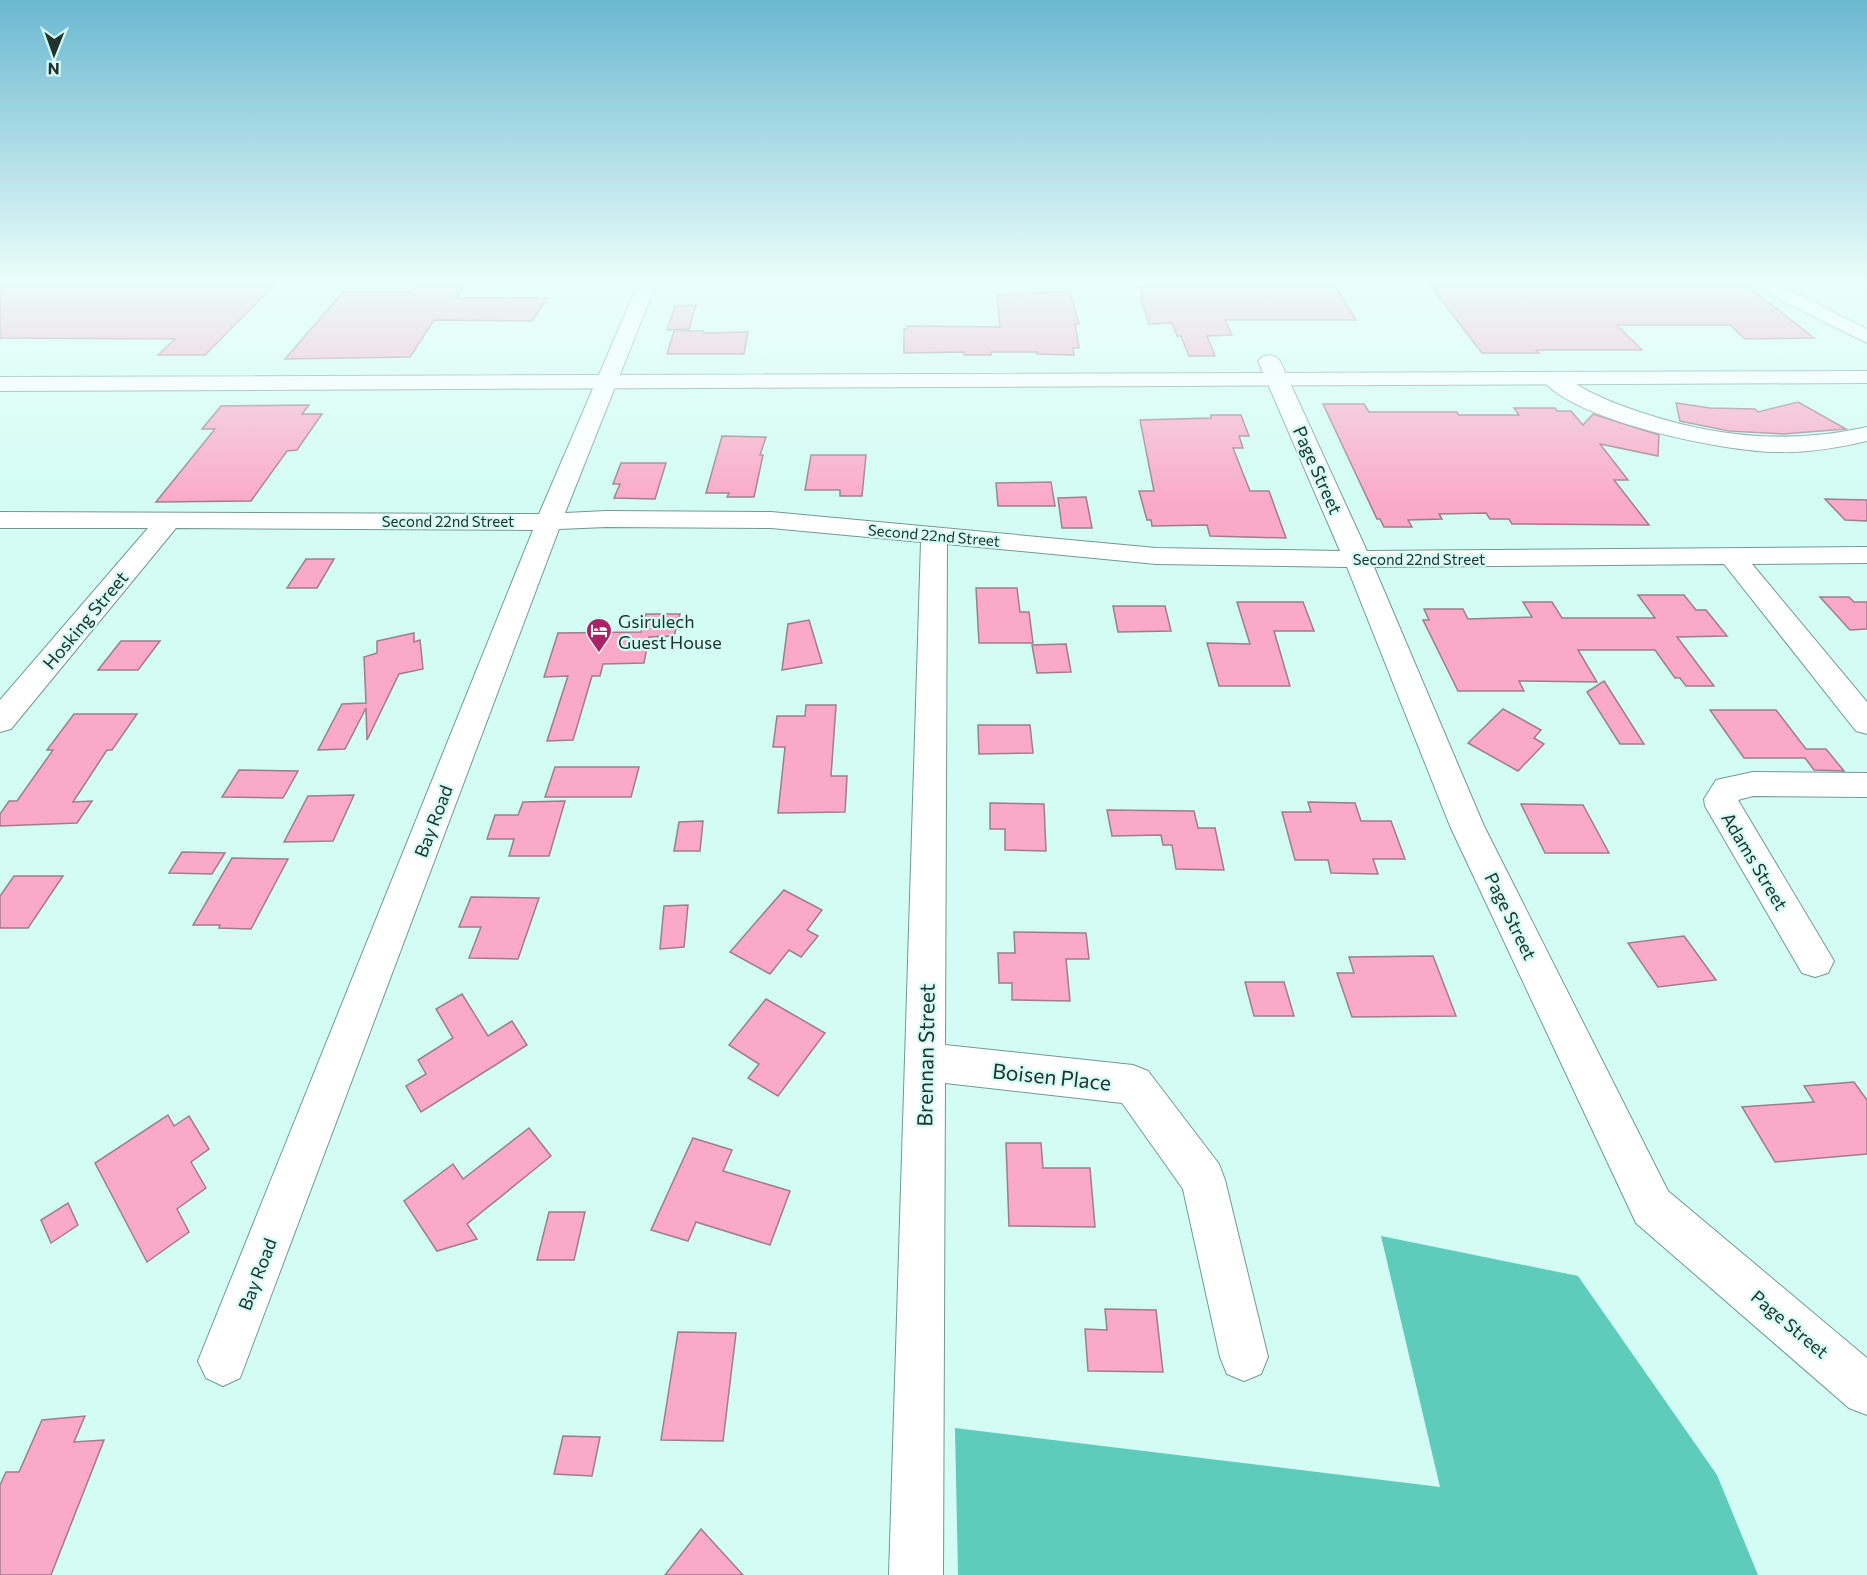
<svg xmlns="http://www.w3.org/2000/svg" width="1867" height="1575" font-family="Commissioner,sans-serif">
	<rect width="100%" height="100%" fill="#d2fcf4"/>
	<polygon fill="#5ecbbb" points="1381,1236 1578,1276 1717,1475 1758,1575 958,1575 955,1428 1440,1487"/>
	<g fill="#fba9c8" stroke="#9f7d89" stroke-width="1.5">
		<polygon points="0,284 275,284 205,355 158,355 175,339 0,338"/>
		<polygon points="416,284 465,284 456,298 547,298 532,321 434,320 410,357 285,359 343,292 410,292"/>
		<polygon points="1221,284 1334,284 1356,320 1225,320 1232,335 1207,336 1215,356 1189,356 1181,336 1177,336 1172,323 1149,324 1140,296 1143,296 1140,287 1222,286"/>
		<polygon points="1429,284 1745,284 1814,338 1745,339 1730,325 1617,325 1642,350 1536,350 1539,353 1482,353"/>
		<polygon points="1070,291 1079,324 1075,324 1079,348 1073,348 1074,355 1037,354 1037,352 991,352 991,355 964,355 964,352 904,353 904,329 907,329 907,326 1000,327 997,295"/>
		<polygon points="696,305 689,329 667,330 675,306"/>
		<polygon points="674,331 703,331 703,333 748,332 744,354 667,354"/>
		<polygon points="1798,402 1846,429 1783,434 1729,431 1680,421 1676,403 1710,408 1755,409 1758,412"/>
		<polygon points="1323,404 1364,404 1369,412 1457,412 1459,415 1519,415 1514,408 1555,408 1557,411 1571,411 1583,425 1593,414 1659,435 1658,456 1600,444 1628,480 1614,480 1649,525 1512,524 1509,519 1490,519 1486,513 1439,514 1442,519 1408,520 1412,527 1384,527 1380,519 1377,519"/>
		<polygon points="309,405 302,414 322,414 297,450 287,451 251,501 156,502 215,429 202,429 221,406"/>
		<polygon points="1211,415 1241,415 1249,436 1239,436 1243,448 1233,448 1250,491 1269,491 1286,538 1210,536 1207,525 1152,526 1151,520 1147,520 1139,491 1154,491 1140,420 1211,418"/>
		<polygon points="722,436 766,437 760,455 763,455 754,497 727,497 729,493 706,493"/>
		<polygon points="811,455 866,455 862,496 840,496 840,490 805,490"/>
		<polygon points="621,463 666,463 655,499 614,498 620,484 613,484"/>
		<polygon points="1051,482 1055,506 998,506 996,483"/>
		<polygon points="1086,497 1092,528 1062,528 1058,498"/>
		<polygon points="1825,499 1867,500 1867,521 1845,520"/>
		<polygon points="306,559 334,559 317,588 287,588"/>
		<polygon points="976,588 1017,588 1020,612 1029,612 1033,643 979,643"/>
		<polygon points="1638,595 1684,595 1696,610 1706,610 1727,636 1677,637 1714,686 1686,686 1680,678 1675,678 1655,650 1578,650 1597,682 1519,681 1524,691 1458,691 1423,620 1429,620 1424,609 1463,609 1468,619 1532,617 1523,602 1552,602 1562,618 1655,618"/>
		<polygon points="1820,597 1849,597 1854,602 1867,602 1867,629 1850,630"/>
		<polygon points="1237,602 1303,602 1314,631 1274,631 1290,686 1219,686 1207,643 1250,644"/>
		<polygon points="1113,606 1165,606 1171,631 1118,632"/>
		<polygon points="646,614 680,614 674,636 649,637 644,663 603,664 600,676 592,676 573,740 547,741 568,676 544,677 558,633 641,632"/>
		<polygon points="809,620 822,663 782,670 788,624"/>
		<polygon points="414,633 414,642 420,640 423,669 399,674 367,740 366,708 345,749 318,750 342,704 366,703 364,657 377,653 377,641"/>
		<polygon points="121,641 160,641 138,670 98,670"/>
		<polygon points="1066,644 1071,672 1037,673 1032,645"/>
		<polygon points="1604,681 1644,744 1620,744 1587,692"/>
		<polygon points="806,705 836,705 831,776 847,776 845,812 778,813 785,747 773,747 777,716 805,716"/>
		<polygon points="1503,709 1541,730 1534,738 1544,744 1518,771 1468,743"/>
		<polygon points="1710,710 1776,710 1806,749 1826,749 1844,771 1814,770 1805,758 1744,758"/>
		<polygon points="74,714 137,714 112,750 107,750 73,802 92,801 77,823 0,826 0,814 9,801 17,801 53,750 47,750"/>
		<polygon points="978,725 1030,725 1033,753 979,754"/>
		<polygon points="555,767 639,767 631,797 545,797"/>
		<polygon points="239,770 298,771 283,798 222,797"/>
		<polygon points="354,795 333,841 284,842 308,796"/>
		<polygon points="565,801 549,856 509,856 514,839 487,839 495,815 518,815 523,802"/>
		<polygon points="1308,802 1355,803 1361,821 1391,821 1405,859 1373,859 1378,874 1331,873 1328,860 1295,860 1282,812 1311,812"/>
		<polygon points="990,803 1044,804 1046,851 1005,850 1005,829 990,829"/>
		<polygon points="1521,804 1583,805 1609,853 1545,853"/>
		<polygon points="1107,810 1194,811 1198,828 1215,828 1224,870 1176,869 1172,845 1163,845 1161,835 1112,836"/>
		<polygon points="703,821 700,851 674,851 679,822"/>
		<polygon points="182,852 225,853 212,874 169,873"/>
		<polygon points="232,858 288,859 251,929 219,928 220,925 193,925"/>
		<polygon points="14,876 63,876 28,928 0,928 0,896"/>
		<polygon points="784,890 822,910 807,930 818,936 801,957 789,950 770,974 730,952"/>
		<polygon points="471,897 539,898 518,959 469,958 481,927 459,927"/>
		<polygon points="688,905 684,947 660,949 664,906"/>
		<polygon points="1014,932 1086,933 1089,959 1066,959 1070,1001 1012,1000 1012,983 999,983 998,953 1015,953"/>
		<polygon points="1684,936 1716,980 1658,987 1628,943"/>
		<polygon points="1433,956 1456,1016 1352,1017 1337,973 1354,973 1349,957"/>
		<polygon points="1245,982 1284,982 1294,1016 1254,1016"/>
		<polygon points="462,994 488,1036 512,1021 527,1045 421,1112 406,1086 426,1074 418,1060 453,1038 436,1009"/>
		<polygon points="766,999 825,1033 778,1096 748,1078 759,1064 729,1045"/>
		<polygon points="1854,1082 1867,1100 1867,1154 1775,1162 1742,1107 1814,1102 1804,1086"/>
		<polygon points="168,1115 174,1126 189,1116 209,1149 191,1162 206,1188 177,1209 189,1232 147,1262 95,1163"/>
		<polygon points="529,1128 551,1156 467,1224 477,1239 437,1251 404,1201 453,1164 463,1179"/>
		<polygon points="693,1138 732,1150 723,1171 790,1191 770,1245 696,1222 688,1241 651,1230"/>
		<polygon points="1006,1143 1041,1143 1043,1168 1090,1168 1095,1227 1009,1226"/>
		<polygon points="68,1203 78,1225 51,1243 41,1220"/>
		<polygon points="549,1212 585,1212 574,1260 537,1260"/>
		<polygon points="1105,1309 1156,1310 1163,1372 1088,1371 1085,1329 1107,1330"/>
		<polygon points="678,1332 736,1333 723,1441 661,1440"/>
		<polygon points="85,1416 74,1442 104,1440 51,1575 0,1575 0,1485 6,1472 19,1472 42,1420"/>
		<polygon points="563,1436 600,1437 592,1476 554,1474"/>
		<polygon points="701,1529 743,1575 665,1575"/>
	</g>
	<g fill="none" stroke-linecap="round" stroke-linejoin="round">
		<defs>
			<g id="street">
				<polygon points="638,284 656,284 565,513 606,511 771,512 1156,548 1340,551 1258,361 1262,357 1269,355 1276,357 1280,361 1367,551 1867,547 1867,563 1752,564 1867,702 1867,734 1856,731 1724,564 1374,567 1484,826 1668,1191 1867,1358 1867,1415 1849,1408 1636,1223 1450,826 1347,567 1156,564 947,544 945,1045 1133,1065 1148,1071 1219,1164 1225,1180 1268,1357 1261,1374 1244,1381 1227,1374 1220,1357 1183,1189 1122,1103 945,1083 943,1575 889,1575 921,542 771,528 606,527 559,529 240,1378 223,1386 206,1378 198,1361 533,530 176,528 11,729 0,732 0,700 148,528 0,528 0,512 539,514"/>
				<polygon points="1754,284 1777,284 1867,329 1867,343 1756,288"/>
				<path d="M1552,372L1560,373C1586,393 1615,404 1646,414C1719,438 1792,444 1867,427V441C1837,448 1808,453 1777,452C1726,452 1571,421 1541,378L1544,373Z"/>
				<polygon points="1753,772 1867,773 1867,797 1753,796 1738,800 1834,961 1828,973 1815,977 1802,973 1705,806 1704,799 1716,780"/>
			</g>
			<polygon id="secondary" points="1867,371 1867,383 0,391 0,377"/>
		</defs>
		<use href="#street" stroke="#719992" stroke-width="2"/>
		<use href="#secondary" stroke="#719992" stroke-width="2"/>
		<use href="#street" fill="#fff" fill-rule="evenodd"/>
		<use href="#secondary" fill="#fff" fill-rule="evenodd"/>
	</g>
	<linearGradient id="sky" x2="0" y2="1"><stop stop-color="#6bb8d1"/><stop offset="0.56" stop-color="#ebfefa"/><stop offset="1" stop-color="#ebfefa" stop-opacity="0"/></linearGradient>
	<rect width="1867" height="504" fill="url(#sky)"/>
	<defs>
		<symbol id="hotel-pin" viewBox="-11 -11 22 30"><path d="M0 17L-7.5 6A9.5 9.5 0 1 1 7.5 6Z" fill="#ab2267" stroke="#d2fcf4"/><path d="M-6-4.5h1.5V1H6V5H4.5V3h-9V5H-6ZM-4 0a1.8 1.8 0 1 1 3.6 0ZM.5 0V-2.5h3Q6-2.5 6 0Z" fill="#fff"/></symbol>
	</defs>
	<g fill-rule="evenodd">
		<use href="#hotel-pin" x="584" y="616" width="30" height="40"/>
	</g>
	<g text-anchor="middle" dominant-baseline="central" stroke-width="4.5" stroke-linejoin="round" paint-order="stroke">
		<g font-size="15" fill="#22322f" stroke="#d2fcf4">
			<text x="448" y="521">Second 22nd Street</text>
			<text transform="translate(934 535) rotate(5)">Second 22nd Street</text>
			<text x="1419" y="559">Second 22nd Street</text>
		</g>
		<g font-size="18" fill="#22322f" stroke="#d2fcf4">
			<text transform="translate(1318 470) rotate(66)">Page Street</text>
			<text transform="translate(85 620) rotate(-50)">Hosking Street</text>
			<text transform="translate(433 821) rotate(-69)">Bay Road</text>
			<text transform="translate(1755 861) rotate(59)">Adams Street</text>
			<text transform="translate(1511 916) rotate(64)">Page Street</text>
			<text transform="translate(257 1274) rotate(-69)">Bay Road</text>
			<text transform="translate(1790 1324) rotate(40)">Page Street</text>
		</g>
		<g font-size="18" fill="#22322f" stroke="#d2fcf4" text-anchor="start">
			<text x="618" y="621">Gsirulech<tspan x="618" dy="21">Guest House</tspan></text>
		</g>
		<g font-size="21" fill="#22322f" stroke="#d2fcf4">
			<text transform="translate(925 1055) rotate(-89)">Brennan Street</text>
			<text transform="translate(1052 1076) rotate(6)">Boisen Place</text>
		</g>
	</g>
	<g transform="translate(54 54) rotate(181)" stroke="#d2fcf4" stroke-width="4.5" paint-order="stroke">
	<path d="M0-4.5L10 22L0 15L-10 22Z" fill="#22322f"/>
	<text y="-9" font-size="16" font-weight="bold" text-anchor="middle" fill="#22322f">N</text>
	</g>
</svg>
